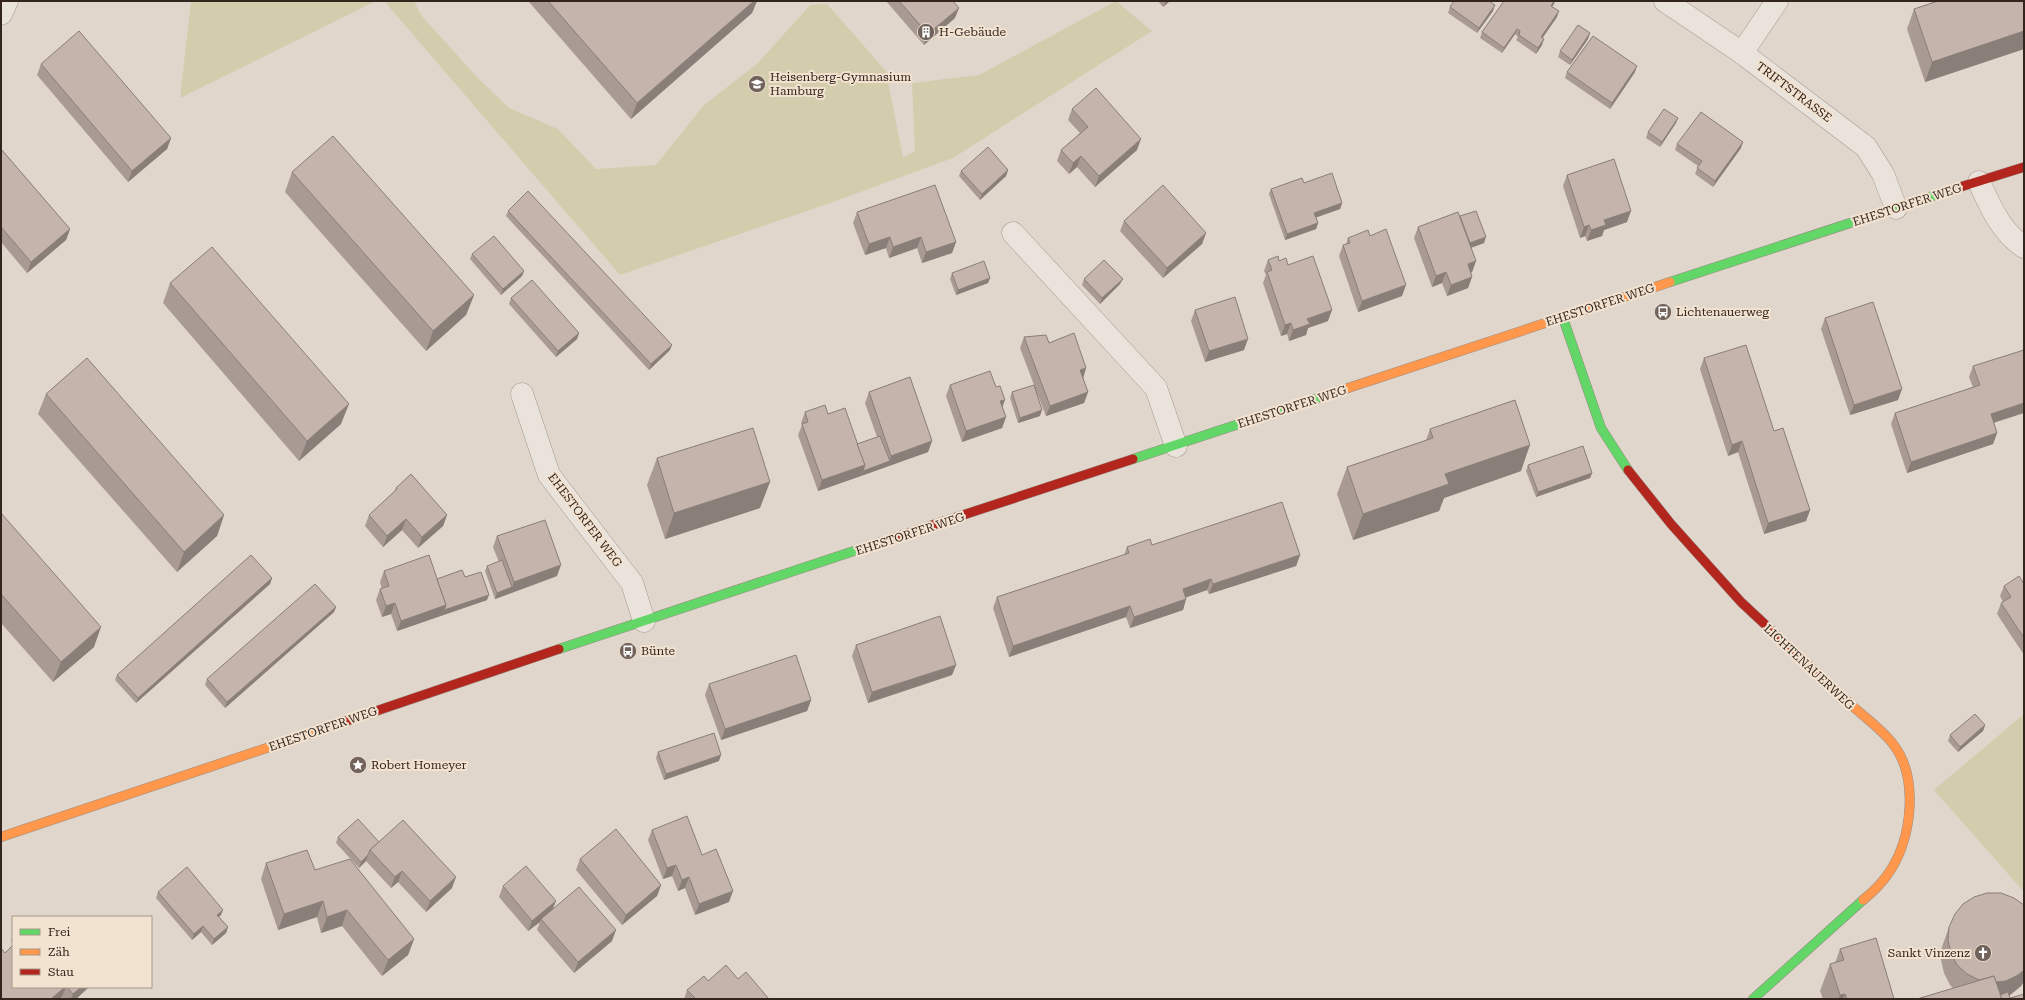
<svg xmlns="http://www.w3.org/2000/svg" width="2025" height="1000" font-family="'Roboto Serif',serif">
	<rect width="100%" height="100%" fill="#e1d6cb"/>
	<g fill="#d3cdae">
		<polygon points="191,1 376,1 180,98"/>
		<polygon points="384,1 414,1 421,15 475,75 509,108 558,129 596,169 656,165 704,105 758,63 810,5 827,4 886,71 903,158 915,151 912,83 979,75 1116,1 1152,31 953,158 833,202 620,275"/>
		<polygon points="2024,714 2024,892 1934,790"/>
	</g>
	<g fill="none" stroke-linecap="round" stroke-linejoin="round">
		<defs>
			<g id="street">
				<polyline points="1665,1 1742,53 1866,147 1883,174 1896,208"/>
				<polyline points="1,14 7,1"/>
				<polyline points="1742,53 1777,1"/>
				<path d="M1979,182C1990,206 2001,232 2024,247"/>
				<polyline points="1013,233 1156,388 1176,446"/>
				<polyline points="522,394 549,475 632,583 644,621"/>
			</g>
			<g id="fast">
				<polyline points="1670,282 1957,188"/>
				<polyline points="1563,318 1601,428 1628,470"/>
				<polyline points="1133,459 1345,389"/>
				<polyline points="559,649 866,547"/>
				<polyline points="1753,999 1863,900"/>
			</g>
			<g id="slow">
				<polyline points="1345,389 1670,282"/>
				<path d="M1846,700C1860,714 1881,728 1893,744C1919,777 1912,838 1890,871C1883,882 1873,892 1863,900"/>
				<polyline points="1,837 332,726"/>
			</g>
			<g id="jam">
				<polyline points="1957,188 2024,167"/>
				<polyline points="1628,470 1671,524 1741,602 1846,700"/>
				<polyline points="866,547 1133,459"/>
				<polyline points="332,726 559,649"/>
			</g>
		</defs>
		<use href="#street" stroke="#a69c94" stroke-width="23"/>
		<use href="#fast" stroke="#968c84" stroke-width="10"/>
		<use href="#slow" stroke="#968c84" stroke-width="10"/>
		<use href="#jam" stroke="#968c84" stroke-width="10"/>
		<use href="#street" stroke="#eae3dc" stroke-width="22"/>
		<use href="#fast" stroke="#63d668" stroke-width="9"/>
		<use href="#slow" stroke="#ff974d" stroke-width="9"/>
		<use href="#jam" stroke="#b3261e" stroke-width="9"/>
	</g>
	<g fill="#a99b94">
		<polygon points="530,1 757,1 752,13 631,119 529,2"/>
		<polygon points="886,1 953,1 955,18 924,45"/>
		<polygon points="1158,1 1170,1 1163,7"/>
		<polygon points="2024,1 2024,49 1925,82 1907,29 1914,9"/>
		<polygon points="1554,4 1552,7 1557,17 1542,38 1542,45 1536,54 1516,40 1518,37 1515,34 1502,53 1480,38 1482,32"/>
		<polygon points="1450,7 1493,11 1477,33 1448,13"/>
		<polygon points="1590,33 1588,39 1570,65 1558,57 1560,51"/>
		<polygon points="41,64 171,138 167,149 128,182 37,75"/>
		<polygon points="1567,72 1635,72 1610,109 1565,78"/>
		<polygon points="1072,109 1137,150 1095,187 1077,167 1069,174 1057,161 1061,150 1080,133 1068,120"/>
		<polygon points="1678,118 1676,123 1660,147 1646,138 1648,132"/>
		<polygon points="1677,144 1741,148 1713,187 1695,174 1698,166 1675,150"/>
		<polygon points="1,149 70,229 66,240 27,273 1,242"/>
		<polygon points="1008,170 1006,176 980,200 959,176 961,171"/>
		<polygon points="292,172 474,295 466,315 426,351 285,192"/>
		<polygon points="1567,175 1627,222 1604,230 1602,236 1587,241 1585,236 1580,238 1563,186"/>
		<polygon points="1304,183 1342,203 1340,209 1316,217 1318,223 1316,229 1285,240 1269,194 1271,189"/>
		<polygon points="508,211 670,350 649,370 506,216"/>
		<polygon points="857,212 956,242 952,253 922,263 917,248 889,258 886,248 865,255 853,223"/>
		<polygon points="1460,216 1484,243 1471,248 1476,261 1472,272 1471,272 1472,277 1468,288 1447,296 1442,283 1432,287 1414,238 1418,227"/>
		<polygon points="1124,221 1206,233 1202,244 1163,278 1120,231"/>
		<polygon points="1370,236 1402,296 1358,312 1339,256 1343,245 1346,244 1348,238"/>
		<polygon points="472,254 524,271 522,276 501,295 470,259"/>
		<polygon points="1268,260 1279,261 1288,265 1328,321 1308,328 1306,335 1289,341 1287,334 1281,336 1263,283 1266,275 1264,271"/>
		<polygon points="952,273 990,278 988,283 956,295 950,279"/>
		<polygon points="1084,279 1120,284 1100,304 1082,285"/>
		<polygon points="170,283 341,424 299,461 163,303"/>
		<polygon points="511,298 579,333 577,339 556,357 509,304"/>
		<polygon points="1195,310 1244,350 1205,362 1191,321"/>
		<polygon points="1825,318 1898,400 1850,415 1821,329"/>
		<polygon points="1024,337 1049,343 1083,378 1088,392 1084,403 1046,416 1037,393 1040,416 1018,423 1010,398 1012,392 1034,385 1020,348"/>
		<polygon points="1704,358 1810,510 1806,521 1764,534 1738,452 1728,456 1700,369"/>
		<polygon points="1973,366 1997,433 1993,444 1907,473 1891,424 1895,413 1973,387 1969,377"/>
		<polygon points="950,385 1002,406 1006,417 1002,428 962,442 946,396"/>
		<polygon points="869,392 932,441 928,452 818,491 798,435 802,425 801,423 805,412 828,414 857,444 877,437 865,403"/>
		<polygon points="46,394 224,515 217,536 177,572 38,414"/>
		<polygon points="1430,429 1521,471 1444,498 1439,511 1353,540 1337,494 1347,467 1426,440"/>
		<polygon points="657,458 760,508 665,539 647,485"/>
		<polygon points="1528,465 1592,473 1590,478 1536,497 1526,471"/>
		<polygon points="396,488 447,515 443,526 418,548 402,530 383,547 365,526 369,515 394,492"/>
		<polygon points="1,513 94,647 53,682 1,623"/>
		<polygon points="497,536 557,576 495,599 485,571 487,566 499,562 493,547"/>
		<polygon points="1152,545 1300,555 1296,566 1209,594 1207,590 1186,597 1186,599 1183,610 1130,628 1126,617 1009,657 993,608 997,597 1124,555 1127,547"/>
		<polygon points="384,571 437,579 465,577 487,600 397,631 391,614 382,617 376,600 380,589 382,589 380,582"/>
		<polygon points="272,578 270,584 136,703 115,680 117,675"/>
		<polygon points="2024,584 2024,655 1997,614 2001,603 2003,602 2000,596 2004,586"/>
		<polygon points="336,607 334,612 225,708 205,685 207,679"/>
		<polygon points="856,645 956,665 952,675 868,703 852,656"/>
		<polygon points="709,684 811,700 807,711 721,740 705,695"/>
		<polygon points="1985,725 1983,731 1958,752 1948,741 1950,735"/>
		<polygon points="658,752 719,761 664,780 656,758"/>
		<polygon points="652,830 702,855 729,902 695,915 685,888 678,891 672,876 663,879 648,840"/>
		<polygon points="338,837 379,842 452,888 426,912 398,882 391,888 366,861 359,868 336,843"/>
		<polygon points="580,859 661,885 657,896 622,925 576,870"/>
		<polygon points="266,863 315,870 414,939 408,955 382,976 342,926 321,933 317,917 278,930 261,879"/>
		<polygon points="503,886 553,909 612,941 574,973 537,930 540,922 528,931 499,897"/>
		<polygon points="158,892 221,915 219,917 228,927 226,933 212,945 201,932 192,940 156,898"/>
		<polygon points="2024,905 2024,981 2021,986 2009,996 2010,998 2024,999 1917,999 1953,988 1950,985 1944,973 1941,960 1942,947 1949,927"/>
		<polygon points="13,933 13,942 11,940"/>
		<polygon points="1840,949 1894,999 1823,999 1820,991 1830,964 1835,963"/>
		<polygon points="738,979 769,999 684,999 687,990 708,981"/>
		<polygon points="13,987 89,987 76,999 64,999 62,997 60,999 1,999"/>
	</g>
	<g fill="#897e78">
		<polygon points="754,1 757,1 752,13 631,119 637,103"/>
		<polygon points="1166,1 1170,1 1163,7"/>
		<polygon points="1554,1 1555,1 1554,4 1549,11 1551,6"/>
		<polygon points="1495,5 1493,11 1477,33 1479,28"/>
		<polygon points="959,8 955,18 924,45 928,34"/>
		<polygon points="1559,11 1557,17 1539,43 1541,37"/>
		<polygon points="1517,29 1515,34 1502,53 1504,48"/>
		<polygon points="2024,31 2024,49 1925,82 1932,62"/>
		<polygon points="1590,33 1588,39 1570,65 1572,60"/>
		<polygon points="1544,39 1542,45 1536,54 1538,48"/>
		<polygon points="1637,66 1635,72 1610,109 1612,103"/>
		<polygon points="1678,118 1676,123 1660,147 1662,142"/>
		<polygon points="171,138 167,149 128,182 132,171"/>
		<polygon points="1141,139 1137,150 1095,187 1099,176"/>
		<polygon points="1743,142 1741,148 1713,187 1715,181"/>
		<polygon points="1081,156 1077,167 1069,174 1073,163"/>
		<polygon points="1008,170 1006,176 980,200 982,194"/>
		<polygon points="1342,203 1340,209 1312,219 1314,213"/>
		<polygon points="1631,211 1627,222 1604,230 1602,236 1587,241 1591,230 1604,220"/>
		<polygon points="1318,223 1316,229 1285,240 1287,234"/>
		<polygon points="1589,225 1585,236 1580,238 1584,227"/>
		<polygon points="70,229 66,240 27,273 31,262"/>
		<polygon points="1206,233 1202,244 1163,278 1167,268"/>
		<polygon points="890,237 886,248 865,255 869,244"/>
		<polygon points="921,237 917,248 889,258 893,247"/>
		<polygon points="1486,237 1484,243 1464,250 1466,245"/>
		<polygon points="956,242 952,253 922,263 926,252"/>
		<polygon points="1476,261 1472,272 1464,275 1468,264"/>
		<polygon points="524,271 522,276 501,295 503,289"/>
		<polygon points="1446,272 1442,283 1432,287 1436,276"/>
		<polygon points="1472,277 1468,288 1447,296 1451,285"/>
		<polygon points="990,278 988,283 956,295 958,290"/>
		<polygon points="1123,279 1120,284 1100,304 1102,298"/>
		<polygon points="1406,285 1402,296 1358,312 1362,301"/>
		<polygon points="474,295 466,315 426,351 433,331"/>
		<polygon points="1332,310 1328,321 1308,328 1306,335 1289,341 1293,330 1307,319"/>
		<polygon points="1291,323 1287,334 1281,336 1285,325"/>
		<polygon points="579,333 577,339 556,357 558,351"/>
		<polygon points="1248,339 1244,350 1205,362 1209,351"/>
		<polygon points="672,345 670,350 649,370 651,364"/>
		<polygon points="1086,368 1083,379 1080,370"/>
		<polygon points="1902,389 1898,400 1850,415 1854,405"/>
		<polygon points="1088,392 1084,403 1046,416 1050,406"/>
		<polygon points="1005,400 1001,411 1000,401"/>
		<polygon points="2024,403 2024,413 1987,425 1991,414"/>
		<polygon points="349,404 341,424 299,461 307,441"/>
		<polygon points="1042,410 1040,416 1018,423 1020,418"/>
		<polygon points="1006,417 1002,428 962,442 966,431"/>
		<polygon points="1997,433 1993,444 1907,473 1911,462"/>
		<polygon points="932,441 928,452 861,476 863,471 890,461 891,456"/>
		<polygon points="1742,441 1738,452 1728,456 1732,445"/>
		<polygon points="1530,445 1521,471 1444,498 1439,511 1353,540 1363,514 1445,474"/>
		<polygon points="865,465 861,476 818,491 822,480"/>
		<polygon points="1592,473 1590,478 1536,497 1538,492"/>
		<polygon points="770,482 760,508 665,539 674,513"/>
		<polygon points="1810,510 1806,521 1764,534 1768,523"/>
		<polygon points="224,515 217,536 177,572 184,552"/>
		<polygon points="447,515 443,526 418,548 422,537"/>
		<polygon points="406,519 402,530 383,547 387,536"/>
		<polygon points="1300,555 1296,566 1209,594 1213,584"/>
		<polygon points="561,565 557,576 495,599 497,593 512,587 514,582"/>
		<polygon points="272,578 270,584 136,703 138,698"/>
		<polygon points="1211,579 1207,590 1179,600 1183,589"/>
		<polygon points="489,595 487,600 397,631 401,621 446,605"/>
		<polygon points="1186,599 1183,610 1130,628 1134,617"/>
		<polygon points="395,603 391,614 382,617 386,606"/>
		<polygon points="1130,606 1126,617 1009,657 1013,646"/>
		<polygon points="336,607 334,612 225,708 227,702"/>
		<polygon points="101,627 94,647 53,682 61,662"/>
		<polygon points="956,665 952,675 868,703 872,692"/>
		<polygon points="811,700 807,711 721,740 725,729"/>
		<polygon points="1985,725 1983,731 1958,752 1960,747"/>
		<polygon points="721,755 719,761 664,780 666,774"/>
		<polygon points="368,855 366,861 359,868 361,862"/>
		<polygon points="676,865 672,876 663,879 667,868"/>
		<polygon points="402,871 398,882 391,888 395,877"/>
		<polygon points="456,877 452,888 426,912 430,901"/>
		<polygon points="689,877 685,888 678,891 682,880"/>
		<polygon points="661,885 657,896 622,925 626,915"/>
		<polygon points="733,891 729,902 695,915 699,904"/>
		<polygon points="323,901 317,917 278,930 284,914"/>
		<polygon points="556,901 552,911 541,919 540,922 528,931 532,921"/>
		<polygon points="223,910 221,915 215,920 217,915"/>
		<polygon points="347,910 342,926 321,933 327,917"/>
		<polygon points="203,926 201,932 192,940 194,934"/>
		<polygon points="228,927 226,933 212,945 214,939"/>
		<polygon points="616,930 612,941 574,973 578,962"/>
		<polygon points="414,939 408,955 382,976 388,960"/>
		<polygon points="2024,970 2024,981 2021,986 2010,995 2002,999 1992,982"/>
		<polygon points="65,987 66,987 62,997 60,999 51,999"/>
		<polygon points="81,987 89,987 76,999 71,999 73,994"/>
		<polygon points="1845,994 1843,999 1838,999 1840,995"/>
	</g>
	<g fill="#c4b4ac" stroke="#897e78">
		<polygon points="548,1 754,1 637,103"/>
		<polygon points="899,1 953,1 959,8 928,34"/>
		<polygon points="1454,1 1489,1 1495,5 1479,28 1450,7"/>
		<polygon points="1504,1 1554,1 1551,6 1559,11 1541,37 1544,39 1538,48 1519,35 1520,31 1517,29 1504,48 1482,32"/>
		<polygon points="1938,1 2024,1 2024,31 1932,62 1914,9"/>
		<polygon points="1578,25 1590,33 1572,60 1560,51"/>
		<polygon points="79,31 171,138 132,171 41,64"/>
		<polygon points="1593,36 1637,66 1612,103 1567,72"/>
		<polygon points="1096,88 1141,139 1099,176 1081,156 1073,163 1061,150 1088,127 1072,109"/>
		<polygon points="1664,109 1678,118 1662,142 1648,132"/>
		<polygon points="1701,112 1743,142 1715,181 1697,168 1702,161 1677,144"/>
		<polygon points="333,136 474,295 433,331 292,172"/>
		<polygon points="988,147 1008,170 982,194 961,171"/>
		<polygon points="1,149 70,229 31,262 1,227"/>
		<polygon points="1614,159 1631,211 1604,220 1606,225 1591,230 1589,225 1584,227 1567,175"/>
		<polygon points="1332,173 1342,203 1314,213 1318,223 1287,234 1271,189 1302,178 1304,183"/>
		<polygon points="935,185 956,242 926,252 921,237 893,247 890,237 869,244 857,212"/>
		<polygon points="1163,185 1206,233 1167,268 1124,221"/>
		<polygon points="528,191 672,345 651,364 508,211"/>
		<polygon points="1476,211 1486,237 1470,243 1460,216"/>
		<polygon points="1458,212 1476,261 1468,264 1472,277 1451,285 1446,272 1436,276 1418,227"/>
		<polygon points="1386,229 1406,285 1362,301 1343,245 1350,243 1348,238 1368,230 1370,236"/>
		<polygon points="494,236 524,271 503,289 472,254"/>
		<polygon points="212,247 349,404 307,441 170,283"/>
		<polygon points="1278,256 1279,261 1286,258 1288,265 1313,256 1332,310 1307,319 1310,324 1293,330 1291,323 1285,325 1267,272 1272,270 1268,260"/>
		<polygon points="1104,260 1123,279 1102,298 1084,279"/>
		<polygon points="984,261 990,278 958,290 952,273"/>
		<polygon points="532,280 579,333 558,351 511,298"/>
		<polygon points="1235,297 1248,339 1209,351 1195,310"/>
		<polygon points="1873,302 1902,389 1854,405 1825,318"/>
		<polygon points="1074,333 1086,368 1080,370 1088,392 1050,406 1024,337 1046,335 1049,343"/>
		<polygon points="1746,345 1774,431 1783,428 1810,510 1768,523 1742,441 1732,445 1704,358"/>
		<polygon points="2024,350 2024,403 1991,414 1997,433 1911,462 1895,413 1980,385 1973,366"/>
		<polygon points="87,358 224,515 184,552 46,394"/>
		<polygon points="990,371 996,387 1000,386 1005,400 1000,401 1006,417 966,431 950,385"/>
		<polygon points="910,377 932,441 891,456 869,392"/>
		<polygon points="1034,385 1042,410 1020,418 1012,392"/>
		<polygon points="1515,400 1530,445 1445,474 1449,484 1363,514 1347,467 1433,438 1430,429"/>
		<polygon points="825,405 828,414 845,408 865,465 822,480 802,424 808,422 805,412"/>
		<polygon points="753,428 770,482 674,513 657,458"/>
		<polygon points="880,436 890,461 863,471 865,465 857,444"/>
		<polygon points="1583,446 1592,473 1538,492 1528,465"/>
		<polygon points="411,474 447,515 422,537 406,519 387,536 369,515 397,489 396,488"/>
		<polygon points="1282,502 1300,555 1213,584 1211,579 1183,589 1186,599 1134,617 1130,606 1013,646 997,597 1129,553 1127,547 1150,539 1152,545"/>
		<polygon points="1,513 101,627 61,662 1,594"/>
		<polygon points="545,520 561,565 514,582 497,536"/>
		<polygon points="251,555 272,578 138,698 117,675"/>
		<polygon points="429,555 446,605 401,621 395,603 386,606 380,589 389,586 384,571"/>
		<polygon points="502,560 512,587 497,593 487,566"/>
		<polygon points="462,570 465,577 481,572 489,595 444,610 446,605 437,579"/>
		<polygon points="2019,576 2024,584 2024,638 2001,603 2011,597 2004,586"/>
		<polygon points="315,584 336,607 227,702 207,679"/>
		<polygon points="940,616 956,665 872,692 856,645"/>
		<polygon points="796,655 811,700 725,729 709,684"/>
		<polygon points="1975,714 1985,725 1960,747 1950,735"/>
		<polygon points="714,733 721,755 666,774 658,752"/>
		<polygon points="687,816 702,855 716,849 733,891 699,904 689,877 682,880 676,865 667,868 652,830"/>
		<polygon points="358,819 379,842 370,850 368,855 361,862 338,837"/>
		<polygon points="403,820 456,877 430,901 402,871 395,877 370,850"/>
		<polygon points="616,829 661,885 626,915 580,859"/>
		<polygon points="307,850 315,870 350,859 414,939 388,960 347,910 327,917 323,901 284,914 266,863"/>
		<polygon points="526,866 556,901 532,921 503,886"/>
		<polygon points="187,867 223,910 217,915 228,927 214,939 203,926 194,934 158,892"/>
		<polygon points="579,887 616,930 578,962 541,919"/>
		<polygon points="1987,893 2001,893 2014,898 2024,905 2024,970 2018,975 2006,981 1996,982 1994,976 1979,980 1967,974 1957,965 1951,953 1948,940 1949,927 1955,914 1963,904 1974,897"/>
		<polygon points="1876,938 1894,999 1847,999 1845,994 1840,995 1830,964 1844,960 1840,949"/>
		<polygon points="13,945 13,987 65,987 51,999 1,999 1,948 5,953"/>
		<polygon points="726,965 738,979 746,972 769,999 696,999 687,990 704,976 708,981"/>
		<polygon points="1994,976 2002,999 1917,999"/>
		<polygon points="67,987 81,987 73,994"/>
		<polygon points="2008,992 2010,998 2007,999 2002,999 2000,995"/>
		<polygon points="2024,994 2024,999 2007,999"/>
	</g>
	<defs>
		<symbol id="building-disc" viewBox="-11 -11 22 22"><circle r="9.5" fill="#71625b" stroke="#f2e3d1"/><path d="M-4-6H4V6H1V3H-1V6H-4ZM-2.5-4.3h1.7v1.8h-1.7ZM.8-4.3h1.7v1.8H.8ZM-2.5-1h1.7V.8h-1.7ZM.8-1h1.7V.8H.8Z" fill="#fff"/></symbol>
		<symbol id="school-disc" viewBox="-11 -11 22 22"><circle r="9.5" fill="#71625b" stroke="#f2e3d1"/><path d="M0-5L7-2L0 1L-7-2ZM-4 1L0 2.5L4 1V4Q0 6-4 4Z" fill="#fff"/></symbol>
		<symbol id="bus-disc" viewBox="-11 -11 22 22"><circle r="9.5" fill="#71625b" stroke="#f2e3d1"/><path d="M-5-6H5V4H4V6H2V4H-2V6H-4V4H-5ZM-3.5-4V0h7V-4ZM-3.5 1.2v1.5H-2V1.2ZM2 1.2v1.5H3.5V1.2Z" fill="#fff"/></symbol>
		<symbol id="sight-disc" viewBox="-11 -11 22 22"><circle r="9.5" fill="#71625b" stroke="#f2e3d1"/><path d="M0-6L1.8-2.2L6-1.7L2.9 1.2L3.7 5.4L0 3.3L-3.7 5.4L-2.9 1.2L-6-1.7L-1.8-2.2Z" fill="#fff"/></symbol>
		<symbol id="church-disc" viewBox="-11 -11 22 22"><circle r="9.5" fill="#71625b" stroke="#f2e3d1"/><path d="M-1.2-6h2.4v3.5h3.3v2.4h-3.3V6h-2.4V-.1h-3.3v-2.4h3.3Z" fill="#fff"/></symbol>
	</defs>
	<g fill-rule="evenodd">
		<use href="#building-disc" x="916" y="22" width="20" height="20"/>
		<use href="#school-disc" x="747" y="74" width="20" height="20"/>
		<use href="#bus-disc" x="1653" y="302" width="20" height="20"/>
		<use href="#bus-disc" x="618" y="641" width="20" height="20"/>
		<use href="#sight-disc" x="348" y="755" width="20" height="20"/>
		<use href="#church-disc" x="1973" y="943" width="20" height="20"/>
	</g>
	<g text-anchor="middle" dominant-baseline="central" stroke-width="4" stroke-linejoin="round" paint-order="stroke">
		<g font-size="12" fill="#34241e" stroke="#f2e3d1" text-anchor="start">
			<text x="939" y="32">H-Gebäude</text>
			<text x="770" y="77">Heisenberg-Gymnasium<tspan x="770" dy="14">Hamburg</tspan></text>
			<text x="1676" y="312">Lichtenauerweg</text>
			<text x="641" y="651">Bünte</text>
			<text x="371" y="765">Robert Homeyer</text>
			<text x="1970" y="953" text-anchor="end">Sankt Vinzenz</text>
		</g>
		<g font-size="12" fill="#34241e" stroke="#f2e3d1">
			<text transform="translate(1794 92) rotate(37)">TRIFTSTRASSE</text>
			<text transform="translate(1907 205) rotate(-18)">EHESTORFER WEG</text>
			<text transform="translate(1600 305) rotate(-18)">EHESTORFER WEG</text>
			<text transform="translate(1292 407) rotate(-18)">EHESTORFER WEG</text>
			<text transform="translate(585 520) rotate(53)">EHESTORFER WEG</text>
			<text transform="translate(910 534) rotate(-18)">EHESTORFER WEG</text>
			<text transform="translate(1809 667) rotate(43)">LICHTENAUERWEG</text>
			<text transform="translate(323 729) rotate(-19)">EHESTORFER WEG</text>
		</g>
	</g>
	<rect width="2025" height="1000" fill="none" stroke="#34241e" stroke-width="4"/>
	<rect x="12" y="916" width="140" height="72" fill="#f2e3d1" stroke="#a69789"/>
	<rect x="20" y="929" width="20" height="6" fill="#63d668" stroke="#a69789"/>
	<text x="48" y="936" font-size="12" fill="#34241e">Frei</text>
	<rect x="20" y="949" width="20" height="6" fill="#ff974d" stroke="#a69789"/>
	<text x="48" y="956" font-size="12" fill="#34241e">Zäh</text>
	<rect x="20" y="969" width="20" height="6" fill="#b3261e" stroke="#a69789"/>
	<text x="48" y="976" font-size="12" fill="#34241e">Stau</text>
</svg>
